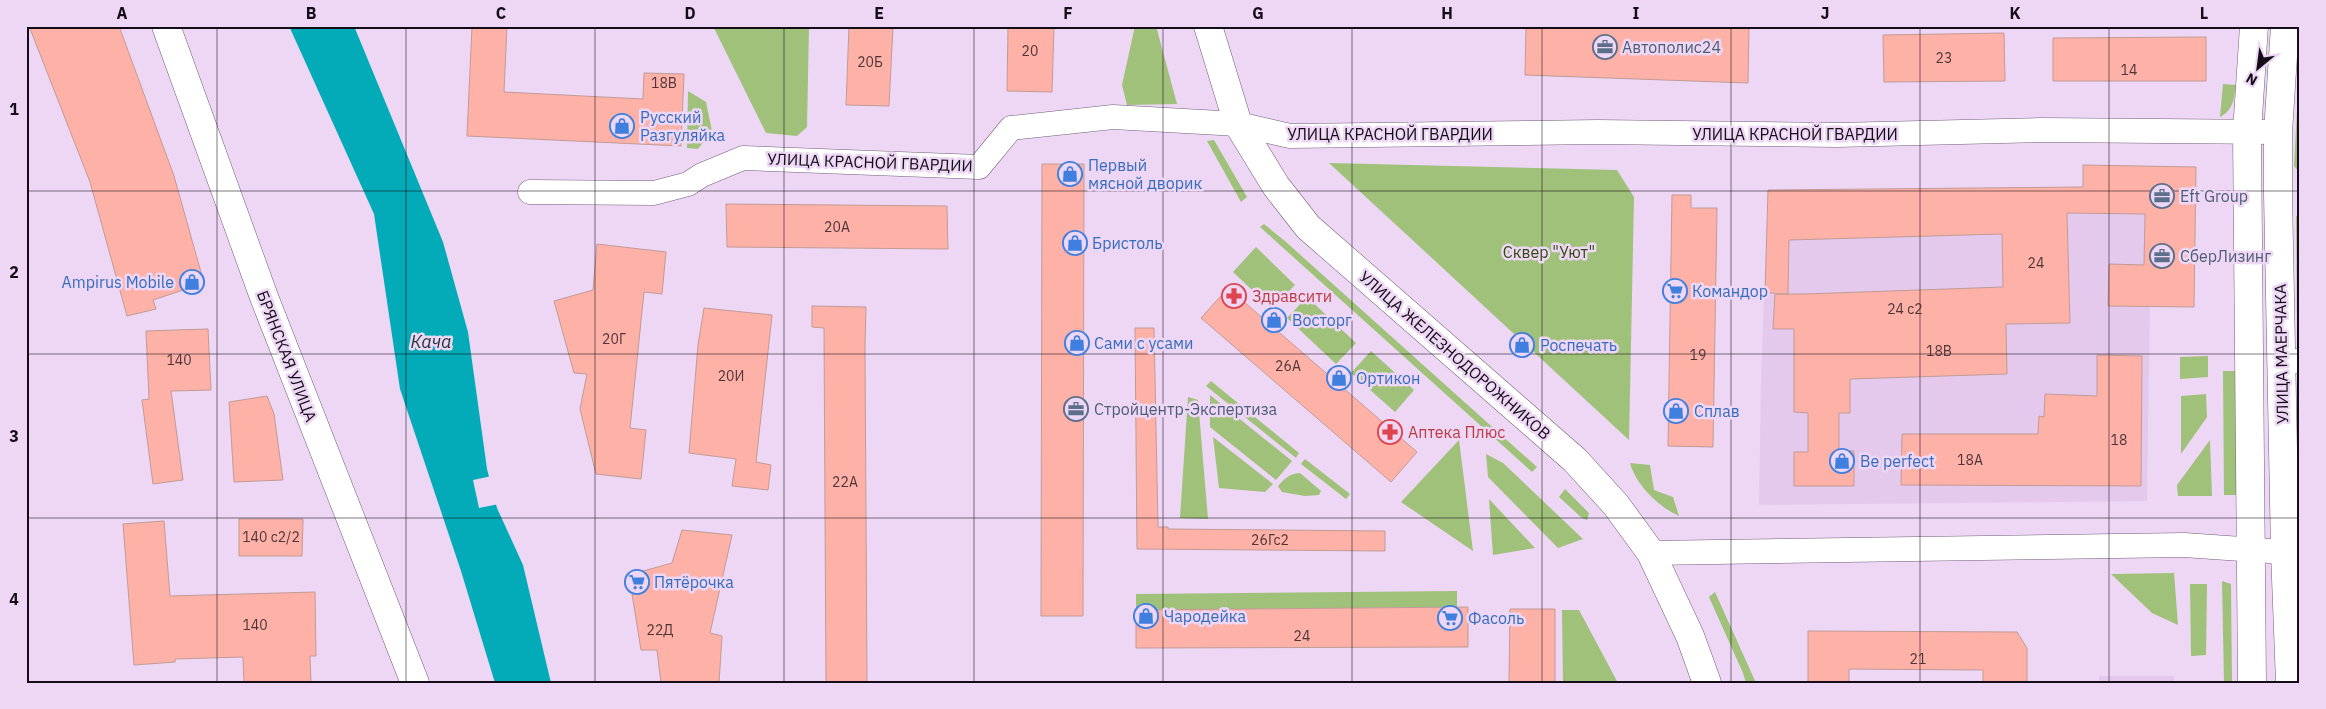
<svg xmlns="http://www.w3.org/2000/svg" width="2326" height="709" font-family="'IBM Plex Sans',sans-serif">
	<rect width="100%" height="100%" fill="#edd7f5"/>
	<g fill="#e4c9ed">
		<polygon points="2196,167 2194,307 2150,307 2147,501 1759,505 1761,380 1768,190 2083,187"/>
		<rect x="2099" y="676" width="75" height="7"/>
	</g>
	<g fill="#9fc179">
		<polygon points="713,26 809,26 807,127 797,136 766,133"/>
		<polygon points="1135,26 1156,26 1177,104 1127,105 1122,85"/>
		<path d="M2223,84L2236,85C2234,100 2233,110 2220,117Z"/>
		<polygon points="688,91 706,102 712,131 698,149 687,148"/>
		<polygon points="2298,91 2300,92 2300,173 2294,166"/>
		<polygon points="1214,140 1247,197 1241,202 1207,141"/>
		<polygon points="1329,163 1617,170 1634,197 1629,440"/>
		<polygon points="2296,216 2300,216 2300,326 2297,323"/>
		<polygon points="1264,224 1286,242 1537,467 1532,472 1260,227"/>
		<polygon points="1256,247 1295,285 1272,309 1233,272"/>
		<polygon points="1307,297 1356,343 1336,364 1287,318"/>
		<polygon points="1371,351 1414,390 1395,412 1351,373"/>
		<polygon points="2208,356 2208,377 2180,379 2180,357"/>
		<polygon points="2223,371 2236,371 2237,495 2224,495"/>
		<polygon points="1211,381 1299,453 1296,458 1206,386"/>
		<polygon points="2206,394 2207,417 2181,454 2181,396"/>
		<polygon points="1210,395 1292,461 1276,480 1210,427"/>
		<polygon points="1188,397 1198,400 1208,519 1180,518"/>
		<polygon points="1213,437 1273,484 1265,492 1219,488"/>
		<polygon points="1459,440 1473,551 1401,502"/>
		<polygon points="2210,440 2212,496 2178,496 2177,485"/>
		<polygon points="1486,454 1503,463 1583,539 1558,548 1488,477"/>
		<polygon points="1305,459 1350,494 1346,499 1301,464"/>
		<path d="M1630,463L1650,465L1654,490L1673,497L1679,516C1659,507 1636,485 1630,463Z"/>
		<path d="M1300,473L1321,491L1319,495L1305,496L1282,492L1278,486C1285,478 1289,474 1300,473Z"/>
		<polygon points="1565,489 1589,513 1587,520 1582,518 1559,497"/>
		<polygon points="1489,499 1535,548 1493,555"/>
		<polygon points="2174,573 2178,625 2152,613 2111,574"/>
		<polygon points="2222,581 2231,584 2232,683 2224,683"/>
		<polygon points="2190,584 2207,584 2206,655 2191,656"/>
		<polygon points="1457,591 1457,607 1136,610 1136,594"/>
		<polygon points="1715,592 1756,683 1746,683 1743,673 1709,597"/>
		<polygon points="1562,610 1579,610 1618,683 1563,683"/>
	</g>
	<polygon fill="#03abb8" points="289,26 354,26 443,242 468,332 487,469 497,508 523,565 551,683 495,683 461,571 400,389 374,214"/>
	<polygon fill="#edd7f5" points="492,476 499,504 479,508 473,480"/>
	<g fill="#feb1a7" stroke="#c19b96" fill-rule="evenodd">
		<polygon points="29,26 119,26 174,176 204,283 153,300 156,309 127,316 90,182"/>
		<polygon points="472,26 507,26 504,92 643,99 644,73 684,74 681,146 467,136"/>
		<polygon points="849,26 893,26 889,106 846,105"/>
		<polygon points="1008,26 1054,26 1052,92 1007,91"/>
		<polygon points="1526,26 1749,26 1748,83 1525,75"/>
		<polygon points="2004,33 2005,81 1884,82 1883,35"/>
		<polygon points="2206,37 2206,81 2053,81 2053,38"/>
		<polygon points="1042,164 1084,164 1083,616 1041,616"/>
		<path d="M2083,165L2196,167L2194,307L2108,306L2109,264L2144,265L2145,214L2067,213L2070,323L2006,324L2007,374L1850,379V413H1839V451H1854V486H1794V452H1808V413L1794,412V329H1773L1775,293H1765L1768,190L2083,187ZM2002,234L2003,287L1806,294H1776H1788L1789,240Z"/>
		<polygon points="1672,195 1691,195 1691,208 1717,208 1713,447 1668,446"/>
		<polygon points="726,204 947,206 948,249 727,247"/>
		<polygon points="597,244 666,252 662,294 644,292 630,428 646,430 641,479 596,474 580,409 587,374 574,373 554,301 593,290"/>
		<polygon points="1228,288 1417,452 1391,482 1201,318"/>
		<polygon points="812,306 866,307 865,346 867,683 826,683 824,328 812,327"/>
		<polygon points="704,308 772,315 756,462 771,465 768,490 732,486 736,459 689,453 698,345"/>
		<polygon points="1135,328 1154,328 1158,527 1168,527 1168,529 1385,531 1385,551 1137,549"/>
		<polygon points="208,329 211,390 171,391 183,480 153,484 142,400 149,399 146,331"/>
		<polygon points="2097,355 2142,356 2141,486 1901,485 1902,434 2038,434 2039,416 2044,417 2045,394 2097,396"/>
		<polygon points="267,396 274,414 283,480 234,482 229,402"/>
		<polygon points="239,519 303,519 302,556 239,556"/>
		<polygon points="164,521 170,596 315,592 316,656 310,656 311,683 244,683 243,657 175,659 175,662 134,665 123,524"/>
		<polygon points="682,530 732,535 710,633 722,636 719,683 661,683 657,650 641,650 629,575 672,563"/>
		<polygon points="1468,607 1468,647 1136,648 1136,610"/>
		<polygon points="1510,609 1555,609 1555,683 1509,683"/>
		<polygon points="1808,631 2017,632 2027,648 2027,683 1983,683 1983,670 1849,669 1849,683 1808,683"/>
	</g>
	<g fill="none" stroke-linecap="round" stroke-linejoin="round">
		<defs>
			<g id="minor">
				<polyline points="530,192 654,193 688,184 702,175 743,158 979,167 1011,128 1113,117 1238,124 1290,136 1598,132 1837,135 2041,130 2278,132"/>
				<polyline points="2280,361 2300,361"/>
				<polyline points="1651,553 2184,545 2285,552"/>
			</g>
			<polyline id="tertiary" points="1208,26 1238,124 1276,186 1308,227 1575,460 1616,505 1651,553 1690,636 1707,683"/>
			<g id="primary">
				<polyline points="2285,26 2278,132 2278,194 2285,552 2290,683"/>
				<polyline points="2252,683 2247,132 2254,26"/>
			</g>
			<polyline id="trunk" points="166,26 264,297 415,683"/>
		</defs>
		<use href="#minor" stroke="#725e78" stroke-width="25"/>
		<use href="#tertiary" stroke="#725e78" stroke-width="29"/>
		<use href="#primary" stroke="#725e78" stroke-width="29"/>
		<use href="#trunk" stroke="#725e78" stroke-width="29"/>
		<use href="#minor" stroke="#fff" stroke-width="24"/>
		<use href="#tertiary" stroke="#fff" stroke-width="28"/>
		<use href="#primary" stroke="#fff" stroke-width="28"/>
		<use href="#trunk" stroke="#fff" stroke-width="28"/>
	</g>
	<path fill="none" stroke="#140c16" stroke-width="1" stroke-opacity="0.55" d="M217,26V683M406,26V683M595,26V683M784,26V683M974,26V683M1163,26V683M1352,26V683M1542,26V683M1731,26V683M1920,26V683M2109,26V683M26,191H2300M26,354H2300M26,518H2300"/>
	<defs>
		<symbol id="office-ring" viewBox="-11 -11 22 22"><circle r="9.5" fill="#edd7f5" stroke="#5c6f8a" stroke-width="1.5"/><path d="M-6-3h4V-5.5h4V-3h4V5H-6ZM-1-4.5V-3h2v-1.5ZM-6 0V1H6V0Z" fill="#5c6f8a"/></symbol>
		<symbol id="shop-ring" viewBox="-11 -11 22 22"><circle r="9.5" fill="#edd7f5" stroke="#3f7fe0" stroke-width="1.5"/><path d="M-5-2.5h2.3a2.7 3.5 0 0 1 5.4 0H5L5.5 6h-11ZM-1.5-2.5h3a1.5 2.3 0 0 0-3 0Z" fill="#3f7fe0"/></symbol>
		<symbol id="supermarket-ring" viewBox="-11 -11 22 22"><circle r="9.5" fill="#edd7f5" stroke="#3f7fe0" stroke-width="1.5"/><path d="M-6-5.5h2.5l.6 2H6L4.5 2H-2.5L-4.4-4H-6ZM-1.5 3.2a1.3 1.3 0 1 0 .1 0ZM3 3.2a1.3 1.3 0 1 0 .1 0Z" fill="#3f7fe0"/></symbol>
		<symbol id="pharmacy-ring" viewBox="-11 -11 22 22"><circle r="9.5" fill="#edd7f5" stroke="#e0444e" stroke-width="1.5"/><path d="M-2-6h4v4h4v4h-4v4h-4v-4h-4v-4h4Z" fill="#e0444e"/></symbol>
	</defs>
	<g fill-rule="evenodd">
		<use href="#office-ring" x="1591" y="33" width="28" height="28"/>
		<use href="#shop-ring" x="608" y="112" width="28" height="28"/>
		<use href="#shop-ring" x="1056" y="160" width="28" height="28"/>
		<use href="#office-ring" x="2148" y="182" width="28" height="28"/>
		<use href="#shop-ring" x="1061" y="229" width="28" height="28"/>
		<use href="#office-ring" x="2148" y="242" width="28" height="28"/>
		<use href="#shop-ring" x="178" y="268" width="28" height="28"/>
		<use href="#supermarket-ring" x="1661" y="277" width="28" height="28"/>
		<use href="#pharmacy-ring" x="1220" y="282" width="28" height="28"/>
		<use href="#shop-ring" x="1260" y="306" width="28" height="28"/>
		<use href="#shop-ring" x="1063" y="329" width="28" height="28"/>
		<use href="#shop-ring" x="1508" y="331" width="28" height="28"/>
		<use href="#shop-ring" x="1325" y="364" width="28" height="28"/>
		<use href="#office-ring" x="1062" y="395" width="28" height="28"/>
		<use href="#shop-ring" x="1662" y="397" width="28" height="28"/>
		<use href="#pharmacy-ring" x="1376" y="418" width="28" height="28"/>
		<use href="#shop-ring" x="1828" y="447" width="28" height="28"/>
		<use href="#supermarket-ring" x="623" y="568" width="28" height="28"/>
		<use href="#shop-ring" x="1132" y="602" width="28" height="28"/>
		<use href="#supermarket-ring" x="1436" y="604" width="28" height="28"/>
	</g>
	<g text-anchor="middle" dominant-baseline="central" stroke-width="5" stroke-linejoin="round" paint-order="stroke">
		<g font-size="14" fill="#4e353a">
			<text x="1030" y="51">20</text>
			<text x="1944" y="58">23</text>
			<text x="870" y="62">20Б</text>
			<text x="2129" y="70">14</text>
			<text x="664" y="83">18В</text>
			<text x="837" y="227">20А</text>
			<text x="2036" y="263">24</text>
			<text x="1905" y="309">24 с2</text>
			<text x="614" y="339">20Г</text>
			<text x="1939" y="351">18В</text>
			<text x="1698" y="355">19</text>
			<text x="179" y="360">140</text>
			<text x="1288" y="366">26А</text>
			<text x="731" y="376">20И</text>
			<text x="2119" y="440">18</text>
			<text x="1970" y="460">18А</text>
			<text x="845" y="482">22А</text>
			<text x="271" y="537">140 с2/2</text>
			<text x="1270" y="540">26Гс2</text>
			<text x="255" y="625">140</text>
			<text x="660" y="630">22Д</text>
			<text x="1302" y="636">24</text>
			<text x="1918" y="659">21</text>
		</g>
		<g font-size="16" fill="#4e5e75" stroke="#edd7f5" text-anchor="start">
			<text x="1622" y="47">Автополис24</text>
			<text x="2180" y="196">Eft Group</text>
			<text x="2180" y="256">СберЛизинг</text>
			<text x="1094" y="409">Стройцентр-Экспертиза</text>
		</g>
		<g font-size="16" fill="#366cbe" stroke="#edd7f5" text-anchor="start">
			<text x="640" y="117">Русский<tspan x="640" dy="18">Разгуляйка</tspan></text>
			<text x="1088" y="165">Первый<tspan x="1088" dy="18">мясной дворик</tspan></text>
			<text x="1092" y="243">Бристоль</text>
			<text x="174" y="282" text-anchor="end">Ampirus Mobile</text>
			<text x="1692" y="291">Командор</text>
			<text x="1292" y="320">Восторг</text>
			<text x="1094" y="343">Сами с усами</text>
			<text x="1540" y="345">Роспечать</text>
			<text x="1356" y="378">Ортикон</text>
			<text x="1694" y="411">Сплав</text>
			<text x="1860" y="461">Be perfect</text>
			<text x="654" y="582">Пятёрочка</text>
			<text x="1164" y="616">Чародейка</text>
			<text x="1468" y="618">Фасоль</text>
		</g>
		<g font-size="16" fill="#140c16" stroke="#edd7f5">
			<text x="1390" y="134">УЛИЦА КРАСНОЙ ГВАРДИИ</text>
			<text x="1795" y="134">УЛИЦА КРАСНОЙ ГВАРДИИ</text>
			<text transform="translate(870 162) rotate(2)">УЛИЦА КРАСНОЙ ГВАРДИИ</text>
			<text transform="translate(2281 354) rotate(-91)">УЛИЦА МАЕРЧАКА</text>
			<text transform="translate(1455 355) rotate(41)">УЛИЦА ЖЕЛЕЗНОДОРОЖНИКОВ</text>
			<text transform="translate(287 356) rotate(69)">БРЯНСКАЯ УЛИЦА</text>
		</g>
		<g font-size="16" fill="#334b11" stroke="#edd7f5">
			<text x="1549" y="252">Сквер "Уют"</text>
		</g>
		<g font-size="16" fill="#be3a42" stroke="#edd7f5" text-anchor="start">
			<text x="1252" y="296">Здравсити</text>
			<text x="1408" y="432">Аптека Плюс</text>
		</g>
		<g font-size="18" font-style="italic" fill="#1f3638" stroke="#edd7f5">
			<text x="431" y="341">Кача</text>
		</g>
	</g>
	<rect width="2326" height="709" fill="none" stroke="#edd7f5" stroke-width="55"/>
	<g transform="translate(2258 68) rotate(209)" stroke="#edd7f5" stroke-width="4" paint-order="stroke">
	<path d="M0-4L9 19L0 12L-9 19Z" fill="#140c16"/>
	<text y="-8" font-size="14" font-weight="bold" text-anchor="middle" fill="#140c16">N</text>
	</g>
	<rect x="28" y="28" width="2270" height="654" fill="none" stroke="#140c16" stroke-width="2"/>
	<g font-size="16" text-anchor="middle" font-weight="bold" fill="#140c16">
		<text x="122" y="19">A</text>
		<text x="311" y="19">B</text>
		<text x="501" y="19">C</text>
		<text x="690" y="19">D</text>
		<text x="879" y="19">E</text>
		<text x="1068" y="19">F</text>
		<text x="1258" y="19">G</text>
		<text x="1447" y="19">H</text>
		<text x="1636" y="19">I</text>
		<text x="1825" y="19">J</text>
		<text x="2015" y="19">K</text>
		<text x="2204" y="19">L</text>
		<text x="14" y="115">1</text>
		<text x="14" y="278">2</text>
		<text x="14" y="442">3</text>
		<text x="14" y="605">4</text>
	</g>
</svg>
